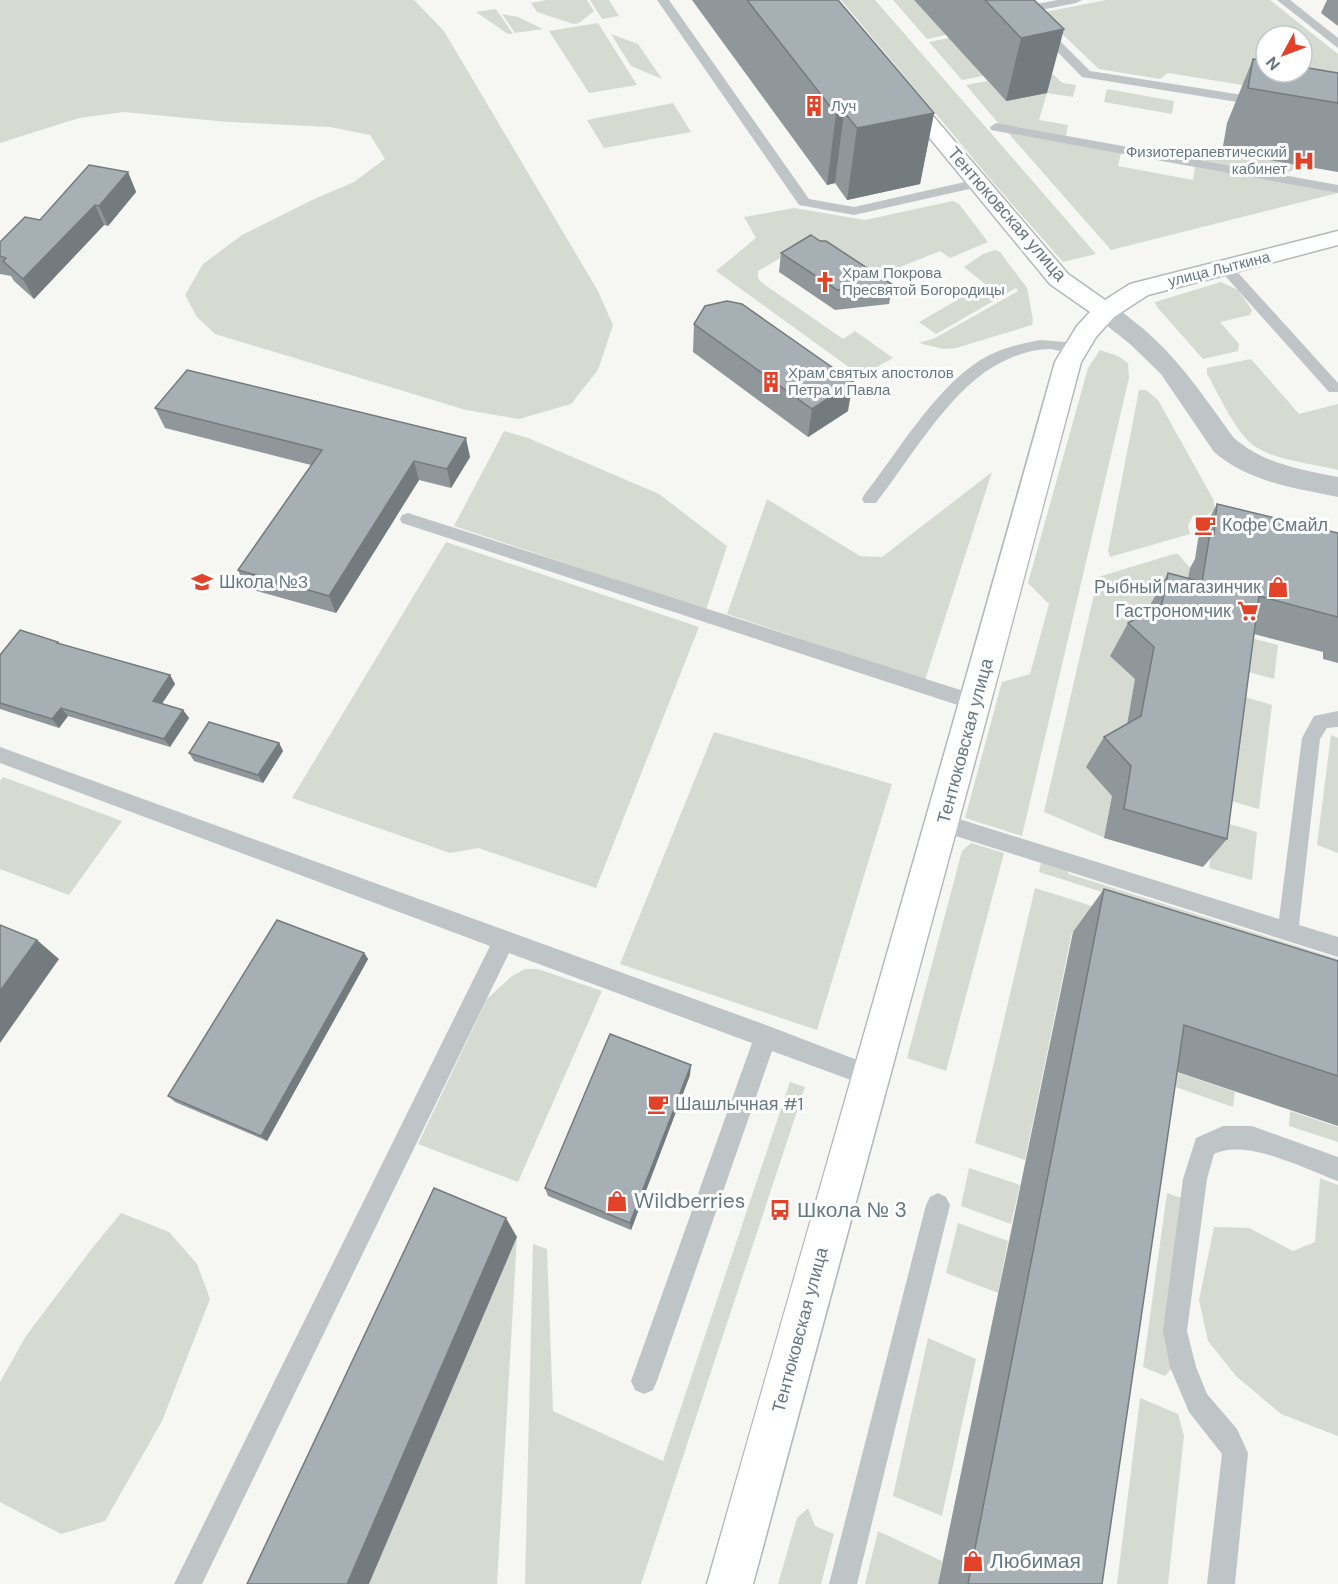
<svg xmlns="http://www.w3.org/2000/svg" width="1338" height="1584" font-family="'DM Sans',sans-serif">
	<rect width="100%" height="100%" fill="#f6f6f3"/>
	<g fill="#d6dbd2" fill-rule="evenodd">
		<polygon points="0,0 414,0 444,31 598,291 613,325 598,370 571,404 519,419 466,410 215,334 197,317 185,295 203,264 242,235 312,200 354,182 385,159 370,135 330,127 228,122 124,112 79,118 0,143"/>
		<polygon points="547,0 587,0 594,11 579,23 573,24 537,12 531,3"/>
		<polygon points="590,0 609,0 619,16 602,19"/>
		<polygon points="841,0 875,0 1096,254 1063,262 991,180"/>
		<polygon points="893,0 914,0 946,35 927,39"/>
		<path d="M1106,0H1270L1338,54V94L1280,91L1168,73L1160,79L1099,69L1042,15L1045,12ZM1266,36H1302V72H1266Z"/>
		<polygon points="496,9 513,34 508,34 476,12"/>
		<polygon points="502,14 518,17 543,29 515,33"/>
		<polygon points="598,23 637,85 589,93 549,31"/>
		<polygon points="611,34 638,44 662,79 631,66"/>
		<polygon points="949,38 983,76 962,80 929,42"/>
		<polygon points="1054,75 1062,83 1076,85 1073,97 1047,93 1039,120 1068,125 1066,136 999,124 966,85 987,81 1006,101 1034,79"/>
		<polygon points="1107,89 1174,101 1172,114 1104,102"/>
		<polygon points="673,103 691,132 604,148 587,120"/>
		<polygon points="1008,133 1121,153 1118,166 1193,180 1195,167 1338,193 1111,250"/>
		<polygon points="1203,149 1294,164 1293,170 1289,172 1252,169 1206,161 1201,158"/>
		<polygon points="953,201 959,204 988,242 950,258 940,251 873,278 808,242 758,271 758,278 761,282 843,339 855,331 893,358 861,376 716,271 756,238 744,217 794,208 865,220"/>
		<polygon points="995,250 1000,252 1027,288 1033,320 1032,325 956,348 943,349 919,343 935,338 1018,291 1016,288 936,334 919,322 985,284 964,267 983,254"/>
		<polygon points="1221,282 1238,290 1252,310 1250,315 1220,322 1239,344 1238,351 1203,359 1157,307 1155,302"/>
		<polygon points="1100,350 1118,356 1128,363 1129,378 1022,836 965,818 1002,682 1030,674 1049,604 1028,583 1088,368"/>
		<path d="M1251,359L1299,414L1338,404V470C1314,464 1272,460 1253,445C1235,431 1219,395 1207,374V368Z"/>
		<polygon points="1139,390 1146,390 1158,400 1213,499 1215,509 1208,515 1193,516 1188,525 1190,534 1110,557 1108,551"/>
		<polygon points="504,431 528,438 659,494 727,546 706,610 454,526"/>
		<polygon points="992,472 925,680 727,614 767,499 860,556 882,557"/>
		<polygon points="446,542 699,627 596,888 478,848 450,853 292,798"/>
		<polygon points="1174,554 1178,554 1190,568 1182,615 1141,648 1117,657 1120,665 1136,675 1105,838 1044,812 1098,577"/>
		<polygon points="1244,636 1278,645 1274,679 1238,669"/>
		<polygon points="1235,694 1272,705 1259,809 1221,798"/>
		<polygon points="714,732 892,784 817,1030 620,964"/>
		<polygon points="1331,735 1338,738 1338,853 1317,845"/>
		<polygon points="3,777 122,821 69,895 0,869 0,781"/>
		<polygon points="1216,820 1257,832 1252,880 1209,868"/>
		<polygon points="971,843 1004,853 946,1071 907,1058 962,851"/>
		<polygon points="1042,858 1064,865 1069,874 1338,959 1338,967 1039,872"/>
		<polygon points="1035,888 1338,984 1338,1017 1072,932 1025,1160 975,1143"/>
		<polygon points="525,969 538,969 602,991 518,1182 418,1144 487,999 512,976"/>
		<polygon points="1169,1070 1235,1092 1233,1107 1167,1084"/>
		<polygon points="790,1082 805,1087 641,1584 525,1584 533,1244 547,1249 553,1411 663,1461"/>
		<polygon points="1290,1111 1338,1127 1338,1142 1289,1126"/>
		<polygon points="969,1168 1020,1185 1011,1224 961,1206"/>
		<polygon points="1320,1178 1338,1185 1338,1436 1281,1414 1236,1376 1208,1341 1199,1300 1214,1227 1249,1228 1293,1251 1315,1242"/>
		<polygon points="1167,1193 1185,1199 1166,1341 1172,1368 1165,1376 1143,1367"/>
		<polygon points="121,1213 169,1232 197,1264 210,1299 162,1421 105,1521 61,1534 0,1502 0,1382 26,1336 90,1251"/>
		<polygon points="958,1223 1008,1241 998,1293 946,1273"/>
		<polygon points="517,1237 497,1584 369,1584"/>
		<polygon points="928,1338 976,1359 942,1516 893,1496"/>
		<polygon points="1140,1398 1178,1414 1184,1436 1168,1584 1117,1584"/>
		<polygon points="808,1508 815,1526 834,1534 821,1584 778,1584 797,1518"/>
		<polygon points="878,1531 942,1561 938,1584 865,1584"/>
	</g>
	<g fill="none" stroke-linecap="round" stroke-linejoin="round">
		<defs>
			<path id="secondary" d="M903,87L910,89L1068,274L1105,300L1130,284L1338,231V245L1148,295L1114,317L1096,337L1081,362C974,770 862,1177 753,1584H707C822,1177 941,770 1055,362L1077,326L1090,312L1050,284L896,97L892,93L896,89Z"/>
		</defs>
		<use href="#secondary" stroke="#b2b8bc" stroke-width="3"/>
		<g fill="#bfc4c7" fill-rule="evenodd">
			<polygon points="657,0 669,0 809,199 854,207 978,179 985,183 978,187 854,215 799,205"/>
			<polygon points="1007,0 1019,0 1025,6 1058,0 1082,0 1076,3 1031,12 1090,71 1262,98 1268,102 1262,106 1082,77"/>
			<polygon points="1277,0 1290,0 1338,38 1338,48"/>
			<polygon points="996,123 1338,185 1338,193 991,130 990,127"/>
			<polygon points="1225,263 1230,264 1338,383 1338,392 1329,392 1220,270 1218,267 1220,264"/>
			<path d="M1040,340L1077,343L1085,348C1077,358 1060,350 1050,349C1030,349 1010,357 993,367C948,393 908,462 876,503H864L862,499L864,495C898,452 933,391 979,361C998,349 1019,344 1040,340Z"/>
			<polygon points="408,513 976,695 983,698 985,703 983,708 976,711 402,523 400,519 402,515"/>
			<polygon points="1338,711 1338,727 1327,728 1320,739 1299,925 1338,937 1338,957 943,832 936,829 933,823 936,817 943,814 1279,919 1302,738 1314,716"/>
			<polygon points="0,747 766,1025 878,1068 881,1076 878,1084 870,1087 772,1051 657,1381 653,1390 644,1394 635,1390 631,1381 752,1043 509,953 202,1584 174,1584 490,946 0,763"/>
			<path d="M1223,1126H1252L1338,1157V1181C1305,1169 1247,1138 1214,1154L1207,1179L1187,1331L1196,1367L1207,1394L1237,1429L1248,1453L1235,1584H1207L1222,1454L1189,1412L1170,1367L1163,1331L1183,1179L1196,1138Z"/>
			<polygon points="938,1193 946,1197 950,1205 857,1584 829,1584 926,1205 930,1197"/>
		</g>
		<path fill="#bfc4c7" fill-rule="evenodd" d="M1105,303C1117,306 1126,315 1136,323C1177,355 1203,396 1234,438C1264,464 1300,469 1338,477V497C1294,488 1249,482 1214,452L1161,374L1130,344L1096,317L1093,311L1096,305Z"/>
		<use href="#secondary" fill="#fff" fill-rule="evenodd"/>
	</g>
	<g fill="#8f979b">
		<polygon points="692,0 838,0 934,113 920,184 847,200 835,183 827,185"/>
		<polygon points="914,0 1034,0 1047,93 1006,101"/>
		<polygon points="1327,0 1338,0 1338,26 1321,13"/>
		<polygon points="1253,59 1338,73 1338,172 1222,152 1227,123"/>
		<polygon points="128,172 136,192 108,226 104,225 34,299 14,281 11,276 0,274 0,242"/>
		<polygon points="781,253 893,285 889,304 835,310 779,272"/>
		<polygon points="694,324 848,411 808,437 693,352"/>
		<polygon points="155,408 470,457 451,488 419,480 336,613 246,588 238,570 311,465 165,428"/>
		<polygon points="1217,504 1338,533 1338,663 1323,659 1323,652 1254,634 1227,839 1203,867 1104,838 1112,796 1086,767 1104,737 1127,724 1135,679 1110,656 1128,623 1148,611 1149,607 1168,573 1188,578 1190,568 1195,559 1198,539"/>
		<polygon points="58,642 60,644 170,675 175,684 162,704 183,710 189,718 170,747 68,716 59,728 0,709 0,655"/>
		<polygon points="279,743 283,751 263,783 194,761 189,753"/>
		<polygon points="1104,889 1338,961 1338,1126 1177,1072 1102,1584 938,1584 1073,932"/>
		<polygon points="364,953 368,959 267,1141 175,1102 168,1096"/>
		<polygon points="690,1075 631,1230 548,1196 545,1188"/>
	</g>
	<g fill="#747b7e">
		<polygon points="1064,29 1047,93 1006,101 1021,38"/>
		<polygon points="844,112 835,183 827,185 836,114"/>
		<polygon points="934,113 920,184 847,200 857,128"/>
		<polygon points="128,172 136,192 108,226 99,206"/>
		<polygon points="95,205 104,225 34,299 23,279"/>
		<polygon points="853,382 848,411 808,437 812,409"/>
		<polygon points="466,438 470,457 451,488 447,469"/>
		<polygon points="414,461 419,480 336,613 329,596"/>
		<polygon points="170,675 175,684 158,709 153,701"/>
		<polygon points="61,708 68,716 59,728 52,719"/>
		<polygon points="183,710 189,718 170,747 164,739"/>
		<polygon points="279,743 283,751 263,783 258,775"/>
		<polygon points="37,940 59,959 0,1043 0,991"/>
		<polygon points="364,953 368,959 267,1141 261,1136"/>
		<polygon points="691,1065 690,1075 631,1230 630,1223"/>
		<polygon points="506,1218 517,1237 369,1584 347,1584"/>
	</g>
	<g fill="#a6b0b4" stroke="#747b7e" stroke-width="1.5">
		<polygon points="747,0 838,0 934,113 857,128 844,112 836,114"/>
		<polygon points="985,0 1034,0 1064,29 1021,38"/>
		<polygon points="1253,59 1266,61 1266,72 1302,72 1302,67 1338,73 1338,103 1248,88"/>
		<polygon points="89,165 128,172 99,206 95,205 23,279 3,261 6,258 0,256 0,242 25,217 40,220"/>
		<polygon points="811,235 820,241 826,241 893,285 837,290 781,253"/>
		<polygon points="727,301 742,304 853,382 812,409 694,324 705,306"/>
		<polygon points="187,370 466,438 447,469 414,461 329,596 238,570 322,450 155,408"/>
		<polygon points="1217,504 1338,533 1338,617 1259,596 1227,839 1124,809 1131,766 1104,737 1141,716 1154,647 1128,623 1162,604 1168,573 1202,582 1210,533 1214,534"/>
		<polygon points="20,630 58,642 57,643 170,675 153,701 183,710 164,739 61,708 52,719 0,703 0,655"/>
		<polygon points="209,722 279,743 258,775 189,753"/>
		<polygon points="1104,889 1338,961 1338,1076 1184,1025 1102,1584 968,1584"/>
		<polygon points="277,920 364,953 261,1136 168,1096"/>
		<polygon points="0,925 37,940 0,991"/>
		<polygon points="610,1034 691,1065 630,1223 545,1188"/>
		<polygon points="434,1188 506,1218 347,1584 247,1584"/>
	</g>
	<defs>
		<symbol id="building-bare" viewBox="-9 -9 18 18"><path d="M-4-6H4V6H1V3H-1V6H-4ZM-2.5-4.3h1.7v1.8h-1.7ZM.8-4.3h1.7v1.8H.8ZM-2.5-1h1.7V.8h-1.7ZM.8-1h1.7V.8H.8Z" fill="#e24228" stroke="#fff" stroke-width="2.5" paint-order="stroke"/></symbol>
		<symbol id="hospital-bare" viewBox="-9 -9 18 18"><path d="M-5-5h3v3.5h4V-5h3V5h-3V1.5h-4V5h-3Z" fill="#e24228" stroke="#fff" stroke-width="2.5" paint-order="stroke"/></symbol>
		<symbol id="church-bare" viewBox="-9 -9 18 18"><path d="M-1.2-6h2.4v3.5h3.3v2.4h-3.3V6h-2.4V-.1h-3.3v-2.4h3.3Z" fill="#e24228" stroke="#fff" stroke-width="2.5" paint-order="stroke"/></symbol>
		<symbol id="cafe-bare" viewBox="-9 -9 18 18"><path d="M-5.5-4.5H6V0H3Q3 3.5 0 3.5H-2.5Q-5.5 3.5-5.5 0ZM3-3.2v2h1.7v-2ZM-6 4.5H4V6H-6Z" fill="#e24228" stroke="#fff" stroke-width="2.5" paint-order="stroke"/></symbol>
		<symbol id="school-bare" viewBox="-9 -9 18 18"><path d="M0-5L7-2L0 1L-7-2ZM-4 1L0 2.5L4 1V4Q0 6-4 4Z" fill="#e24228" stroke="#fff" stroke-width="2.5" paint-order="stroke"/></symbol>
		<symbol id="shop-bare" viewBox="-9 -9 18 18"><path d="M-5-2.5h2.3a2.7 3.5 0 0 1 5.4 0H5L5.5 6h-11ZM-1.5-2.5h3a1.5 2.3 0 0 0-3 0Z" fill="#e24228" stroke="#fff" stroke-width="2.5" paint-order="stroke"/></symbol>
		<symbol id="supermarket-bare" viewBox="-9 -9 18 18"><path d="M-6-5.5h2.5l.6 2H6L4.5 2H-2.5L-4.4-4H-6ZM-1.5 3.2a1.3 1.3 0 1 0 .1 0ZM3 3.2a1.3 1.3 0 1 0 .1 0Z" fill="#e24228" stroke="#fff" stroke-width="2.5" paint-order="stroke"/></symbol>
		<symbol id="bus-bare" viewBox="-9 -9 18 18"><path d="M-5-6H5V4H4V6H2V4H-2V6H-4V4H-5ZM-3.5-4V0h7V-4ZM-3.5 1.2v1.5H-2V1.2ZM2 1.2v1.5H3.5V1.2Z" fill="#e24228" stroke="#fff" stroke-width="2.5" paint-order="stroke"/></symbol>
	</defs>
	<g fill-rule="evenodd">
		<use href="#building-bare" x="799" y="91" width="30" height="30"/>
		<use href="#hospital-bare" x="1289" y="146" width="30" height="30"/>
		<use href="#church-bare" x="810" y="267" width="30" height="30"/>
		<use href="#building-bare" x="756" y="367" width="30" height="30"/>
		<use href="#cafe-bare" x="1190" y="510" width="30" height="30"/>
		<use href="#school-bare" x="187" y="567" width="30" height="30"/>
		<use href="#shop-bare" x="1263" y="572" width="30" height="30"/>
		<use href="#supermarket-bare" x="1233" y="596" width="30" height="30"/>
		<use href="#cafe-bare" x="643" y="1089" width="30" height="30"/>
		<use href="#shop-bare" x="602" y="1186" width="30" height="30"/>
		<use href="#bus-bare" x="765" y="1195" width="30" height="30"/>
		<use href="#shop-bare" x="958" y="1546" width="30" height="30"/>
	</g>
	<g text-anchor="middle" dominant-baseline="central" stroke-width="6" stroke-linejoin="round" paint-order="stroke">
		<g font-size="15" fill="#657984" stroke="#fff" text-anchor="start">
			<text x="831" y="106">Луч</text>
			<text x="1287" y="152" text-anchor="end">Физиотерапевтический<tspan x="1287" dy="17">кабинет</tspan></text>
			<text x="842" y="273">Храм Покрова<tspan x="842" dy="17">Пресвятой Богородицы</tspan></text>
			<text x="788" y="373">Храм святых апостолов<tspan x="788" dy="17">Петра и Павла</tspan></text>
		</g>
		<g font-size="15" fill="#657984" stroke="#fff">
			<text transform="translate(1219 269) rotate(-14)">улица Лыткина</text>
		</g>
		<g font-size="18" fill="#657984" stroke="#fff">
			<text transform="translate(1007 214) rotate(49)">Тентюковская улица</text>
			<text transform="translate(965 741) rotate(-75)">Тентюковская улица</text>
			<text transform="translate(800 1330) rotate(-75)">Тентюковская улица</text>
		</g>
		<g font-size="18" fill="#657984" stroke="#fff" text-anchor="start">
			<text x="1222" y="525">Кофе Смайл</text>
			<text x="219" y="582">Школа №3</text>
			<text x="1261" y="587" text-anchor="end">Рыбный магазинчик</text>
			<text x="1231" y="611" text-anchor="end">Гастрономчик</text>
			<text x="675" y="1104">Шашлычная #1</text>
		</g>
		<g font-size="21" fill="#657984" stroke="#fff" text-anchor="start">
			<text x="634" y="1201">Wildberries</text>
			<text x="797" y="1210">Школа № 3</text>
			<text x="990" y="1561">Любимая</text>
		</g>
	</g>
	<g transform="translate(1284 54) rotate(229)"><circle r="28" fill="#ffffff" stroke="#c1c9ce" stroke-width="1.5"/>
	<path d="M0-4.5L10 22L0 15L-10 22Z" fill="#e24228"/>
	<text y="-9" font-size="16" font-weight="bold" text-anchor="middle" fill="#657984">N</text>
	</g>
</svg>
